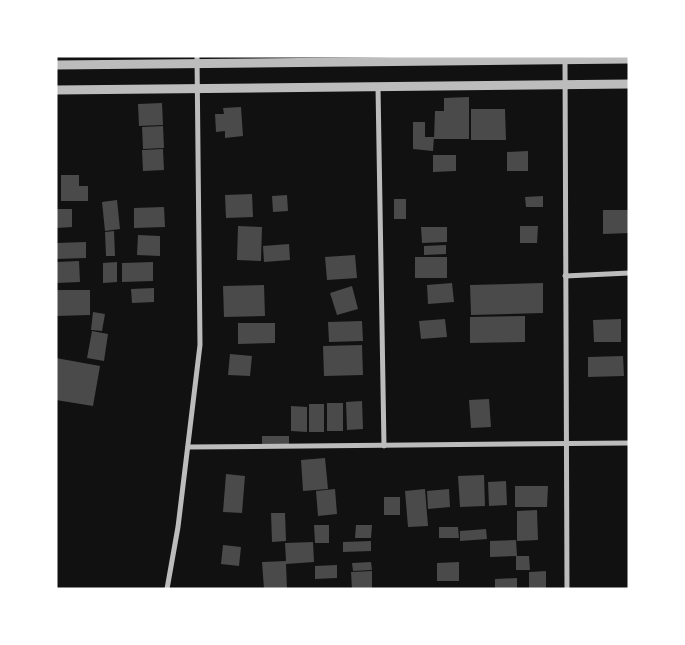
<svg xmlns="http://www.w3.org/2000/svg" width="685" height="645" font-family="Roboto,sans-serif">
	<rect width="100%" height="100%" fill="#111"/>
	<g fill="#4a4a4a">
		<polygon points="469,97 469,139 434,139 435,111 444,111 444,98"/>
		<polygon points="162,103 163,125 139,126 138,104"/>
		<polygon points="241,107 243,136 225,138 225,131 216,132 215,114 224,114 223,108"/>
		<polygon points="471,109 505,109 506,140 471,140"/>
		<polygon points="413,122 425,122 425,137 434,137 433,151 413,149"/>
		<polygon points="163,126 164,148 143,149 142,127"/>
		<polygon points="163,149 164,170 143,171 142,150"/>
		<polygon points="528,151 528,171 507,171 507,152"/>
		<polygon points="433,155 456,155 456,171 433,172"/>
		<polygon points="61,175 79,175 79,186 88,186 88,201 61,201"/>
		<polygon points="252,194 253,217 226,218 225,195"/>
		<polygon points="287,195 288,211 273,212 272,196"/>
		<polygon points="543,196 543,207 526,207 525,197"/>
		<rect x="394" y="199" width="12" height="20"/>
		<polygon points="117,200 120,229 105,231 102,202"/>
		<polygon points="164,207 165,227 134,228 134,208"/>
		<polygon points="56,209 72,209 72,227 56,228"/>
		<polygon points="603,210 629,210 629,233 603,234"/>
		<polygon points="238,226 262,227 261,261 237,260"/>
		<polygon points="520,226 538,226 537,243 520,243"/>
		<polygon points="421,227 447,227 447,242 422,243"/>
		<polygon points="114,231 115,256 106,256 105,232"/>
		<polygon points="138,235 160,236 160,256 137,255"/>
		<polygon points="86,242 86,258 56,259 56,243"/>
		<polygon points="289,244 290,260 264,262 263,246"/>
		<polygon points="446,245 446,254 424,255 424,246"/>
		<polygon points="355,255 357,278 327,280 325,257"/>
		<rect x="415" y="257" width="32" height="21"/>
		<polygon points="79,261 80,282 56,283 56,262"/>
		<polygon points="117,262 117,282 103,283 103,263"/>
		<polygon points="153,262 153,281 122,282 122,263"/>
		<polygon points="452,283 454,302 428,304 427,285"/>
		<polygon points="543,283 543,313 471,315 470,285"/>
		<polygon points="264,285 265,316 224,317 223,286"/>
		<polygon points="352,286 358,309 337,315 330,293"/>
		<polygon points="154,288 154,302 132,303 131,289"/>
		<polygon points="56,290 90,290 90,315 56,316"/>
		<polygon points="93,312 105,314 102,331 91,330"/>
		<polygon points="525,316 525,342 470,343 470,317"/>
		<polygon points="445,319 447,337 421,339 419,321"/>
		<polygon points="621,319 621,342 594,342 593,320"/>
		<polygon points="362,321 363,341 329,342 328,322"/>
		<polygon points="238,323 275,323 275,343 238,344"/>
		<polygon points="92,331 108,334 104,361 87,358"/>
		<polygon points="362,345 363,375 324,376 323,346"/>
		<polygon points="230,354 252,356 250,376 228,375"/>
		<polygon points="623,356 624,376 588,377 588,357"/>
		<polygon points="56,358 100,366 93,406 56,400"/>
		<polygon points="489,399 491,427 471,428 469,400"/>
		<polygon points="362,401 363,429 347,430 346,402"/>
		<rect x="327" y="403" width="16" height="28"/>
		<rect x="309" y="404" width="15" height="28"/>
		<polygon points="291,406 307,407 307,432 291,431"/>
		<rect x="262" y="436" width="27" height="8"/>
		<polygon points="325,458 328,489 303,491 301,460"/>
		<polygon points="226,474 245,476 242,513 223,512"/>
		<polygon points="484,475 485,506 460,507 458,476"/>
		<polygon points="506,481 507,505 489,506 488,482"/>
		<polygon points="515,486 548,486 547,507 515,507"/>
		<polygon points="335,489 337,514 318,516 316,491"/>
		<polygon points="425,489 428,526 408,527 405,491"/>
		<polygon points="449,489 450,507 428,509 427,491"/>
		<rect x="384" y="497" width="16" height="18"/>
		<polygon points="537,510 538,540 517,541 517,511"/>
		<polygon points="271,513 285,513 286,541 272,542"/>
		<polygon points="314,525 329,525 329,543 315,543"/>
		<polygon points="356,525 372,525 371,538 355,538"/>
		<polygon points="439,527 458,527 459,538 439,538"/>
		<polygon points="486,529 487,539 460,541 460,531"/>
		<polygon points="516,540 517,556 490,557 490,541"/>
		<polygon points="371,541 371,551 343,552 343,542"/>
		<polygon points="313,542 314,562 286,564 287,589 264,589 262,562 286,561 285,543"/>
		<polygon points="223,545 241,547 239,566 221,564"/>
		<polygon points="516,556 529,556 530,570 516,570"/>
		<polygon points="371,562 372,570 353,571 352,563"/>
		<polygon points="459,562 459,581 437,581 437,563"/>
		<polygon points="337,565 337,578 315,579 315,566"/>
		<polygon points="372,571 372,589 352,589 351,572"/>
		<polygon points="546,571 546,589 529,589 529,572"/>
		<polygon points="517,578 517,589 495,589 495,579"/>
	</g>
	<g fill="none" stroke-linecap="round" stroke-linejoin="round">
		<g stroke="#bcbcbc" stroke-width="5">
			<polyline points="565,59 567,589"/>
			<polyline points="378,87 384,446"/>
			<polyline points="565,276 629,273"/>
			<polyline points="188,447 629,443"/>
			<polyline points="167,589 178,527 200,345 197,56"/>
		</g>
		<g stroke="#bcbcbc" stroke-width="9">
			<polyline points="56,65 629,59"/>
			<polyline points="56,90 629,84"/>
		</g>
	</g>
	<rect width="685" height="645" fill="none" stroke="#ffffff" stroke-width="115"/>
</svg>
